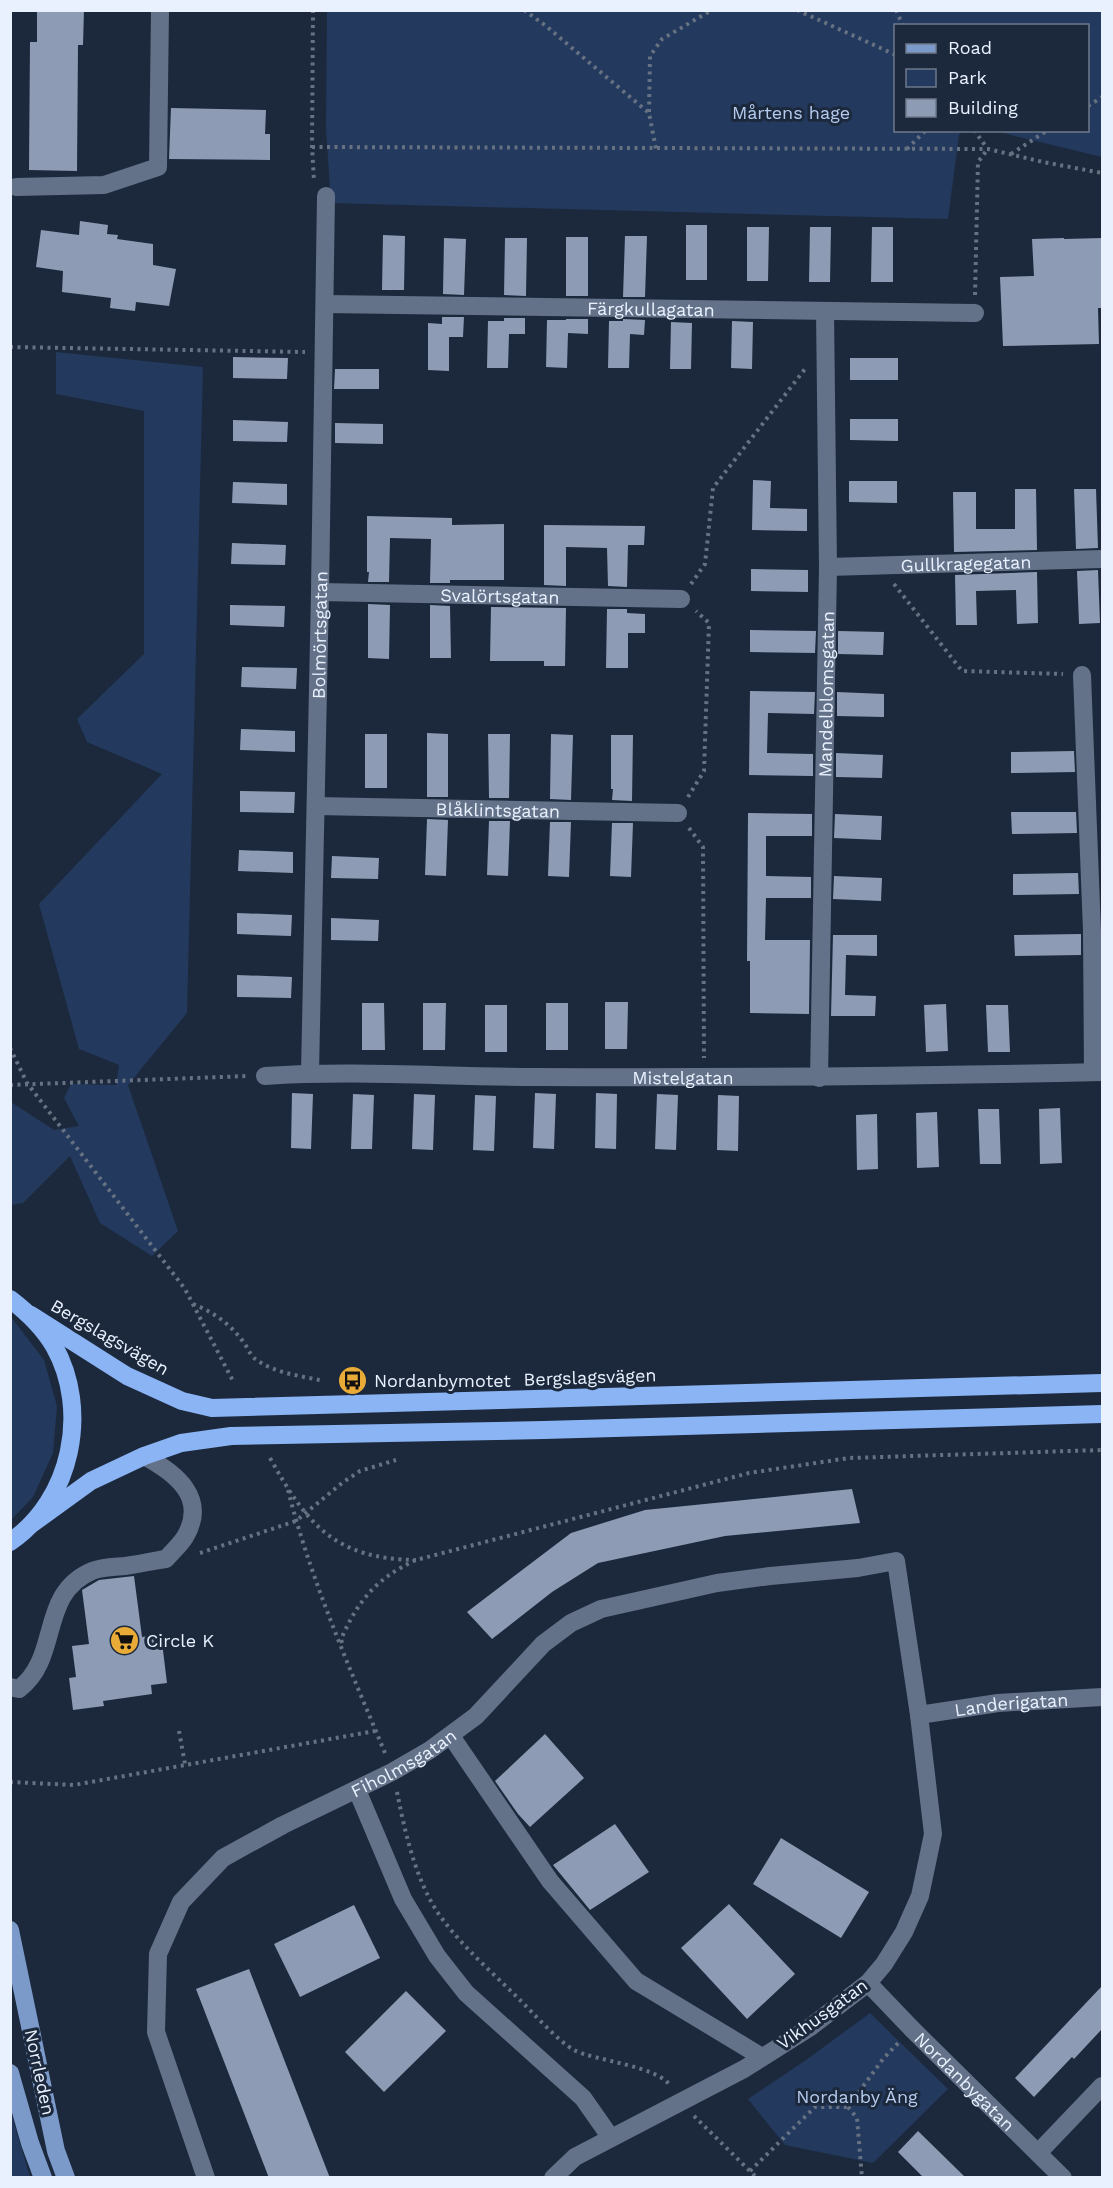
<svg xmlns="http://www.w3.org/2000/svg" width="1113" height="2188" font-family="'Work Sans',sans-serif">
	<rect width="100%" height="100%" fill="#1c293c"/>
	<g fill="#23395d">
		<polygon points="327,11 1102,11 1102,157 1003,133 1000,131 1088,130 1088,26 896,26 896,130 962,131 959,135 948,219 331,203 326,128"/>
		<polygon points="56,352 203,367 187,1013 128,1085 178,1231 152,1256 100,1223 70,1156 23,1203 11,1205 11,1102 54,1130 79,1126 64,1098 71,1084 116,1085 119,1065 79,1049 39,904 162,774 87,742 77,719 144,654 144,411 56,394"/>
		<polygon points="11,1317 44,1360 57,1406 53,1453 33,1497 11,1520"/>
		<polygon points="870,2013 948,2089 873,2163 785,2145 748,2099 806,2060"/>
		<polygon points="11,2113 30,2177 11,2177"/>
	</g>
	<g fill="#8d9cb4">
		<polygon points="37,10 84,10 83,45 78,45 77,171 29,170 30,42 37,42"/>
		<polygon points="171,108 266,110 265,134 270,134 270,160 169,159"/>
		<polygon points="80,221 108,225 107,234 118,235 117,239 153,244 153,265 176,269 169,306 136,302 135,311 110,308 111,298 62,292 63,271 36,267 41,230 79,235"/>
		<rect x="686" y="225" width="21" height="55"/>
		<polygon points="747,227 769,227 768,281 747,281"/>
		<polygon points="810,227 831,227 830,282 809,282"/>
		<polygon points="872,227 893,227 893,282 871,282"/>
		<polygon points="383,235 405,236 404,290 382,290"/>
		<polygon points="625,236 647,236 645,297 623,297"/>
		<rect x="566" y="237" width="22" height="59"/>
		<polygon points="444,238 466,239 464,295 443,294"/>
		<polygon points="505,238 527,238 526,296 504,295"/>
		<polygon points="1064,238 1064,239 1102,238 1102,308 1098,308 1099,344 1003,346 1000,277 1034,276 1032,239"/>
		<polygon points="442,317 464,317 463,337 449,337 449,371 428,370 428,323 442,324"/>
		<polygon points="504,318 525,318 525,334 509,334 508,368 487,368 488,321 504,321"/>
		<polygon points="566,319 588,319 588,334 568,333 567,368 546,367 547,320 566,320"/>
		<polygon points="623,319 645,320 644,335 630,334 629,368 608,368 609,321 623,321"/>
		<polygon points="732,321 753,322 752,369 731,368"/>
		<polygon points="671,322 692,323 691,369 670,369"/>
		<polygon points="233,357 288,358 287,379 233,378"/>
		<rect x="850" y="358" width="48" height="22"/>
		<polygon points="335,369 379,369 379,389 334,389"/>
		<polygon points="850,419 898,419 898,441 850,440"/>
		<polygon points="233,420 288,422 287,442 233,441"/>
		<polygon points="335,423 383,424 383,444 335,443"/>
		<polygon points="753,480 771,481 770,508 807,509 807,531 752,530"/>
		<polygon points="849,481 897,481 897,503 849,502"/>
		<polygon points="233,482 287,484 287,505 232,503"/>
		<polygon points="1015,489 1036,489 1037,550 954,552 953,492 976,492 976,529 1015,529"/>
		<polygon points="1074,489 1096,489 1098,548 1076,549"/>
		<polygon points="367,516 452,518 452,525 504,524 504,580 450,580 450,583 430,583 431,539 390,538 389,582 368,582 369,572 367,572"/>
		<polygon points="544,525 645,526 644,545 628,545 627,587 608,586 607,548 566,547 566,586 544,585"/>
		<polygon points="232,543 286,545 285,565 231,564"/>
		<polygon points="751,569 808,570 808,592 751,591"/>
		<polygon points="1098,570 1100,623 1079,624 1077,571"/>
		<polygon points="1037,572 1038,623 1017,624 1016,590 976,591 977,625 956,625 955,575"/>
		<polygon points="368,604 390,605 389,659 368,658"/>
		<polygon points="230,605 285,606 284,627 230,625"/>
		<polygon points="430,605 450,606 451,658 430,658"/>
		<polygon points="491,607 566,608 565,666 544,666 544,661 490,661"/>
		<polygon points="607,609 627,609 627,613 645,614 645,633 628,633 628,668 606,668"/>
		<polygon points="750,630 816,631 815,653 750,652"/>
		<polygon points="838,631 884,632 883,655 838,654"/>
		<polygon points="242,667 297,668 296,689 241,687"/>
		<polygon points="750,691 815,692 814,714 768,713 767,753 813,754 813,776 749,775"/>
		<polygon points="837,692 884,694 884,717 837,716"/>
		<polygon points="241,729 295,731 295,752 240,750"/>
		<polygon points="427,733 448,734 448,797 427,797"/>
		<rect x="365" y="734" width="22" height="54"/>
		<polygon points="488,734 510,734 509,798 489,798"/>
		<polygon points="551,734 573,735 571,800 550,799"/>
		<polygon points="611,735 633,735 632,801 612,800 613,789 611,789"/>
		<polygon points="1074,751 1075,772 1011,773 1011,752"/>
		<polygon points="836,753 883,755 882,778 836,777"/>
		<polygon points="240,791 295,792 294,813 240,812"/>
		<polygon points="1011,812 1076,812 1077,833 1012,834"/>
		<polygon points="748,813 812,814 812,836 766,836 766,876 811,877 811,898 766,898 765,940 810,940 809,1014 750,1013 750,961 747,961"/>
		<polygon points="835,814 882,816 881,840 834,838"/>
		<polygon points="427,819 448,820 446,876 425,875"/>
		<polygon points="489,821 510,821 508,876 487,875"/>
		<polygon points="550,822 571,822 569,877 548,876"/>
		<polygon points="612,823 633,823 631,877 610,876"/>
		<polygon points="239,850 293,852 293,873 238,871"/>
		<polygon points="332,856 379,858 378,879 331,878"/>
		<polygon points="1078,873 1079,894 1013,895 1013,874"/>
		<polygon points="834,876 882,878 881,901 833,899"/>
		<polygon points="237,913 292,915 291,936 237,934"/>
		<polygon points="331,918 379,920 378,941 331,940"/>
		<polygon points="1081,934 1081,955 1015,956 1014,935"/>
		<polygon points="833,935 877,935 877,956 846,955 845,995 876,996 875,1016 831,1016"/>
		<polygon points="237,975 292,977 291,998 237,997"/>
		<polygon points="605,1002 628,1002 627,1049 605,1049"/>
		<polygon points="362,1003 384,1003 385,1050 362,1050"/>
		<polygon points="423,1003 446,1003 445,1050 423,1050"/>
		<rect x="546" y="1003" width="22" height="47"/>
		<polygon points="946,1004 948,1051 926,1052 924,1005"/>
		<rect x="485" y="1005" width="22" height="47"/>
		<polygon points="986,1005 1008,1005 1010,1052 988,1052"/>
		<polygon points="292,1093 313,1094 311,1149 291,1148"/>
		<polygon points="535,1093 556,1094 554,1149 533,1148"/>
		<polygon points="596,1093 617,1094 616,1149 595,1148"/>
		<polygon points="353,1094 374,1095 372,1149 351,1149"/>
		<polygon points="414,1094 435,1095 433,1150 412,1149"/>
		<polygon points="657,1094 678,1095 676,1150 655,1149"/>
		<polygon points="475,1095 496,1096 494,1151 473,1150"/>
		<polygon points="718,1095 739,1096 738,1151 717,1150"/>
		<polygon points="1060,1108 1062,1163 1040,1164 1039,1109"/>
		<polygon points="978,1109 999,1109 1001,1164 980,1164"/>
		<polygon points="937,1112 939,1167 917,1168 916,1113"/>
		<polygon points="877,1114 878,1169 857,1170 856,1115"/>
		<polygon points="852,1489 860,1523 725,1536 598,1563 552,1592 492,1639 467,1612 571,1533 645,1510"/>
		<polygon points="134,1576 142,1637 161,1634 167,1683 151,1685 152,1694 103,1701 104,1706 73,1710 69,1678 76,1677 72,1646 89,1644 82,1590 99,1580"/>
		<polygon points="545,1734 584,1778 530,1827 518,1814 495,1781"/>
		<polygon points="615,1824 649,1872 590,1910 553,1865"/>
		<polygon points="781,1838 869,1892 841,1938 753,1884"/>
		<polygon points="729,1904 795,1974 747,2019 681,1948"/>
		<polygon points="354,1905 380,1958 300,1997 274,1944"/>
		<polygon points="249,1969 330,2178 269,2178 196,1989"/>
		<polygon points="1102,1986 1102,2029 1074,2059 1072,2057 1034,2097 1015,2078"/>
		<polygon points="406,1991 446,2031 384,2092 345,2052"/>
		<polygon points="918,2131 966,2178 924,2178 898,2152"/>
	</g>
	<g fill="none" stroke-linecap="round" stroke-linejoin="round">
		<g stroke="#667182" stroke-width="4" stroke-dasharray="3 4.5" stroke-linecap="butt">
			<polyline points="313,10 312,147 314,181"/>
			<polyline points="524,10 546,26 649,113 656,149"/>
			<polyline points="797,10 896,55"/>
			<polyline points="896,10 903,26"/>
			<polyline points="1088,106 1102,97"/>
			<polyline points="649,112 650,56 662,39 712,10"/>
			<polyline points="974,130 987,148"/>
			<polyline points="312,147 988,149 1043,162 1102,173"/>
			<polyline points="907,149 926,130"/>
			<polyline points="1011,154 1048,130"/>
			<polyline points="975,295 978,162 987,150"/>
			<polyline points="10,347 305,352"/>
			<polyline points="691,584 705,564 713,488 805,369"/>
			<polyline points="894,584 962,671 1063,674"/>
			<polyline points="688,797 704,771 709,623 696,611"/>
			<polyline points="689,828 703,847 704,1058"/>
			<polyline points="10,1048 27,1083 185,1289 233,1381"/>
			<polyline points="10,1085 247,1076"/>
			<path d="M193,1304C211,1311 229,1323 241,1339C246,1344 249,1353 254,1358C273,1373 301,1376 324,1381"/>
			<path d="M270,1458C307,1524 334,1559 416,1560"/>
			<path d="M288,1490C310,1578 350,1669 385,1753"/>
			<polyline points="200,1553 296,1521 342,1483 360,1471 396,1460"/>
			<path d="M342,1643L341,1639C359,1599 377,1578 416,1560L749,1473L849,1458L1102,1450"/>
			<polyline points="179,1731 185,1764"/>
			<polyline points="10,1782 74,1785 375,1731"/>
			<path d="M397,1792C405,1832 415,1878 438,1913C461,1946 492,1972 520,2000C533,2013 559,2042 574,2050C595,2061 660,2066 671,2087"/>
			<polyline points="848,2107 857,2118 862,2178"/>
			<polyline points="694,2116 757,2178"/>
			<polyline points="750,2171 815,2107 848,2107 883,2059 899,2042"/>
		</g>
		<g stroke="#647289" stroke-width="18">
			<polyline points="16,187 104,185 158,167 160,10"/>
			<path id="s1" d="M325,304L975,313"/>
			<path id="s2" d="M828,567L1102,559"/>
			<path id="s3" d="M320,592L681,599"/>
			<polyline points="1082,675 1092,931 1093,1072"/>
			<path id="s4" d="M316,806L678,813"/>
			<path id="s5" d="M310,1073L320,592L326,196"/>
			<path id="s6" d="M265,1076C356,1070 446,1077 537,1077C725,1078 914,1076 1102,1072"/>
			<path id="s7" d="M819,1078L828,567L825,311"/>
			<path d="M10,1687L19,1689C61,1657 38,1594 92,1571C102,1567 114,1567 125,1566C139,1564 152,1561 166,1559C172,1552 180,1545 185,1537C208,1498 176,1473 144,1456"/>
			<path id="s8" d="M919,1715L998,1703L1102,1697"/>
			<polyline points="451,1736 550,1881 636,1981 762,2057"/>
			<polyline points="357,1790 403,1899 437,1956 466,1993 583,2098 611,2138"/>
			<path id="s9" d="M868,1983L912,2029L1063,2178"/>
			<polyline points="1038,2153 1102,2086"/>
			<path id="s10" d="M206,2178L156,2032L158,1954L181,1902L223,1858L283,1825L392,1772L430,1750L476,1716L543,1644L571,1623L601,1609L717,1583L770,1576L858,1568L896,1561L919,1715L933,1834L920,1896L904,1932L884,1964L868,1983L809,2028L744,2069L575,2157L553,2178"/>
		</g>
		<g stroke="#7b9aca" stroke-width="18">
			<polyline points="10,1930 56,2151 66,2178"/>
			<polyline points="10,2073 30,2143 43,2178"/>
		</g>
		<g stroke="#8bb4f5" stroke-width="18">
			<path d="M10,1299C27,1312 43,1327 54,1346C90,1410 72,1500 10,1542"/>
			<polyline points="31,1315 127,1376 182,1401 212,1408 1102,1383"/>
			<polyline points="33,1523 91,1481 144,1456 181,1443 231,1436 544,1430 1102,1414"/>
		</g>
	</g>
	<defs>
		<symbol id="bus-disc" viewBox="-11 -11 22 22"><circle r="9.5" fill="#e8ab37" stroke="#1c293c"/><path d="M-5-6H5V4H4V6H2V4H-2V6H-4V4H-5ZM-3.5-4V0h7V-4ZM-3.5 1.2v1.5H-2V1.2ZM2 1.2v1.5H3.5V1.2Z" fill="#111"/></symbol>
		<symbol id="supermarket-disc" viewBox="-11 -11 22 22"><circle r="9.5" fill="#e8ab37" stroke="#1c293c"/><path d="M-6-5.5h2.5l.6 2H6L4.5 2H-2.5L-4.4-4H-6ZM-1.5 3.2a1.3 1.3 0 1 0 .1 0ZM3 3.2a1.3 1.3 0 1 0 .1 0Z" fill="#111"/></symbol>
	</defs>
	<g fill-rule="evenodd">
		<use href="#bus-disc" x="336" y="1364" width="33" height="33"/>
		<use href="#supermarket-disc" x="108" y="1624" width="33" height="33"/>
	</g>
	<g text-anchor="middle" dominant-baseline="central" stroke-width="6" stroke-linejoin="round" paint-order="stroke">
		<g font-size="18" fill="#b5cbee" stroke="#1c293c">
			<text x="791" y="112">Mårtens hage</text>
			<text x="857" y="2096">Nordanby Äng</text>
		</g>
		<g font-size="18" fill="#e9f1fe" stroke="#1c293c">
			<text stroke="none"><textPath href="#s1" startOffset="326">Färgkullagatan</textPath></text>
			<text stroke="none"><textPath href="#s2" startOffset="138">Gullkragegatan</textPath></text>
			<text stroke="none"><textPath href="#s3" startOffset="180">Svalörtsgatan</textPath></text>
			<text stroke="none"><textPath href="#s5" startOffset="438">Bolmörtsgatan</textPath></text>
			<text stroke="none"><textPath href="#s7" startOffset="384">Mandelblomsgatan</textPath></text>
			<text stroke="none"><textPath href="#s4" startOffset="182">Blåklintsgatan</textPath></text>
			<text stroke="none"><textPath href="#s6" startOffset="418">Mistelgatan</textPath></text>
			<text transform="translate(110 1337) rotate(30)">Bergslagsvägen</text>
			<text transform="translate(590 1377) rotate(-2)">Bergslagsvägen</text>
			<text stroke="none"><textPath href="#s8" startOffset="93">Landerigatan</textPath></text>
			<text stroke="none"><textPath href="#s10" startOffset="554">Fiholmsgatan</textPath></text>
			<text transform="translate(822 2014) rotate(-36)">Vikhusgatan</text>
			<text transform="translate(40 2072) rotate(78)">Norrleden</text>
			<text stroke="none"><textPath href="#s9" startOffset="138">Nordanbygatan</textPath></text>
		</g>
		<g font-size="18" fill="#e9f1fe" stroke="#1c293c" text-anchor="start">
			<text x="374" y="1380">Nordanbymotet</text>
			<text x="146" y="1640">Circle K</text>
		</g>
	</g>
	<rect width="1113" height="2188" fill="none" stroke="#e9f1fe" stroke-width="24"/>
	<rect x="894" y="24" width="195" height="108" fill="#1c293c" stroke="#6e798a" stroke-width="1.5"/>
	<rect x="906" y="44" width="30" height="9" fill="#7b9aca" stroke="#6e798a" stroke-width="1.5"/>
	<text x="948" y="54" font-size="18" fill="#e9f1fe">Road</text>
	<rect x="906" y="69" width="30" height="18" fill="#23395d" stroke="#6e798a" stroke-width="1.5"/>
	<text x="948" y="84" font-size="18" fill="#e9f1fe">Park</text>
	<rect x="906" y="99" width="30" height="18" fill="#8d9cb4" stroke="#6e798a" stroke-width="1.5"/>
	<text x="948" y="114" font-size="18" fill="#e9f1fe">Building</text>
</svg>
